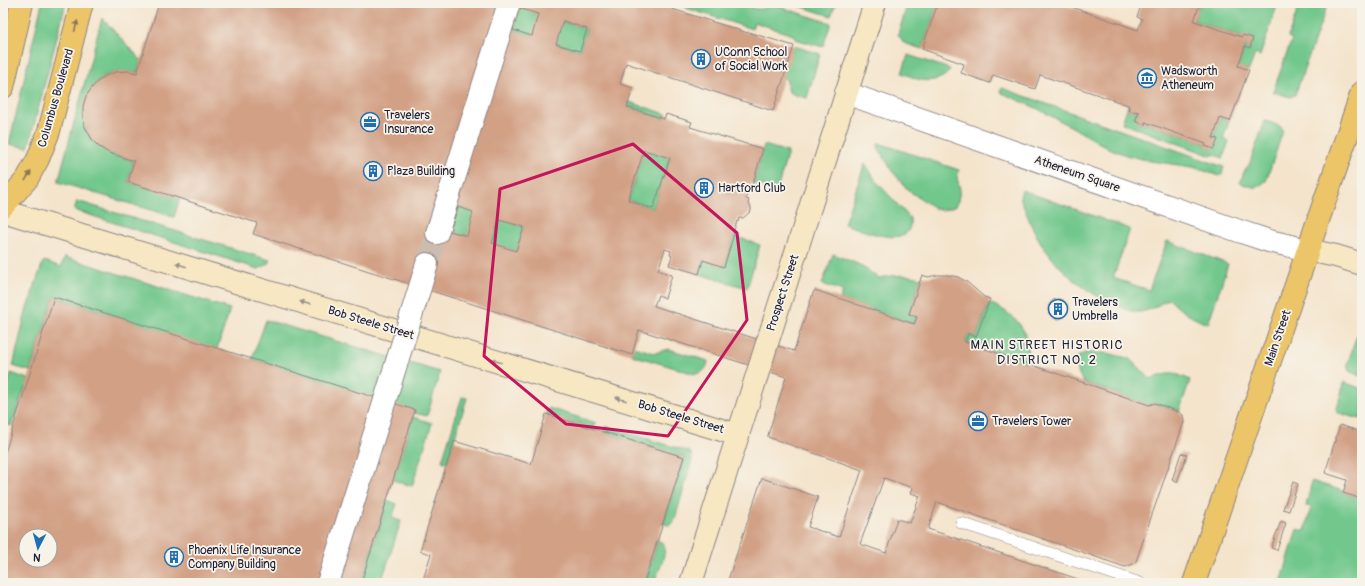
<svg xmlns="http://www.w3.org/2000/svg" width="1365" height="586" font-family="Pangolin,sans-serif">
	<rect width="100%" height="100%" fill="#f7f3e8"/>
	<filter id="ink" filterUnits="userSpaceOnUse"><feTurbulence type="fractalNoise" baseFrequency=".025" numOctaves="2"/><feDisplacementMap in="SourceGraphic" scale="8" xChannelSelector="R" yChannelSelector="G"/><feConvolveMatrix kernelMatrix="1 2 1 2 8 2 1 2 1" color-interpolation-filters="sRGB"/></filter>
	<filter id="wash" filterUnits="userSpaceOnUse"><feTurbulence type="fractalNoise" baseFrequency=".012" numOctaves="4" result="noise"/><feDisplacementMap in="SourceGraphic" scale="16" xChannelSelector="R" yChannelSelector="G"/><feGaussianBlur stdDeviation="0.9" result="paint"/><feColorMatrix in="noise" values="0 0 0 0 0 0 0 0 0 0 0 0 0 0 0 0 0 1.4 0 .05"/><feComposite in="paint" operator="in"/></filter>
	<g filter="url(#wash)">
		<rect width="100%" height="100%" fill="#f4e4cc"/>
		<g fill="#71c78c" stroke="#4a7464">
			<polygon points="42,3 66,3 28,148 9,144"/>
			<polygon points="688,3 736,3 757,9 763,9 770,4 831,23 823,47 795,39 796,36 754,22 752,29 686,8"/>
			<polygon points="790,3 836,3 831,16"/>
			<polygon points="908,3 938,3 922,49 904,43 898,34"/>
			<polygon points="1200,3 1278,3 1260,56 1255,54 1249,70 1238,67 1245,46 1250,48 1242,37 1194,21"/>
			<polygon points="1300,3 1328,3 1295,95 1290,97 1273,92 1292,39 1288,37"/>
			<polygon points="519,8 587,29 580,51 513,30"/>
			<path d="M102,18L141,60L137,73C127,71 116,71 107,75C80,88 75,126 97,145C108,154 122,157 134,161L128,182L180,198L174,217L58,182Z"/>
			<polygon points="794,46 820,54 807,98 798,96 789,92 786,79 783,78"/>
			<path d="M908,55L950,69C946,79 931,82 921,80C915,79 908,75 902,73Z"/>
			<polygon points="1002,88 1224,167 1222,174 1219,176 1193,167 1150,161 1126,155 1108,148 1072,127 1036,108 1000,92"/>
			<polygon points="605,94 666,114 664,119 627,107"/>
			<polygon points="1128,105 1129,106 1128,110 1139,112 1136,121 1145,125 1145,122 1206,144 1205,146 1217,139 1213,138 1220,118 1229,121 1223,139 1229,141 1223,158 1213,154 1212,156 1122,123"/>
			<polygon points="1265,121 1280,126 1283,131 1266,181 1256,188 1240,183 1244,172 1249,165"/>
			<polygon points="879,143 959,170 957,178 960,189 958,201 955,206 950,208 943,210 936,209 909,191 892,171 878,147"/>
			<polygon points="764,145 788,152 777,190 753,183"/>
			<polygon points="644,150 670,158 653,209 628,200"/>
			<path d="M865,163L876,181L910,218C915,253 860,229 844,224Z"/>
			<path d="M1022,190L1130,229L1113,278L1149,290L1167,241L1228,264L1208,324C1191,318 1181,311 1169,299C1159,304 1149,312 1138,312C1128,311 1120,307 1111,303C1083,291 1051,263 1037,236C1030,224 1025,210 1020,197Z"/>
			<polygon points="77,201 270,260 267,265 258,269 74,210"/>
			<polygon points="458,207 524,227 516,251 450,231"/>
			<polygon points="734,236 760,245 747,288 699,274 703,260 724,267"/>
			<path d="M833,254L858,264L879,278C894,275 906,274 921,278L909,314L917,317L914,324L840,299L843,291L822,284Z"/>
			<polygon points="65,257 230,309 217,349 54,297 30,371 13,366 26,311 43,262 45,261 61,267"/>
			<path d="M989,303C1007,310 1025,323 1028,344C1028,350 1027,357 1027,363L965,342L968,334L976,337Z"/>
			<polygon points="266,320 440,372 427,416 414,413 415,411 252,359"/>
			<polygon points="1362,320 1362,377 1349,371 1347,365"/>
			<path d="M634,347L655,353L668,349L708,361C707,369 703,373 695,374L632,355Z"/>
			<path d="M1085,353H1107L1131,359L1150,379C1167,373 1173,371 1190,380L1179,412L1155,403L1149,405L1083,382L1072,360Z"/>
			<polygon points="11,373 28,379 11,426 3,423 3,405"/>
			<polygon points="1344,382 1362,389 1362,413 1360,419 1336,412"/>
			<polygon points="462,397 467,398 447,463 442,461"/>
			<polygon points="549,408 596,423 594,429 545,413"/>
			<polygon points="413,417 432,423 412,486 393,480"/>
			<polygon points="606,426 687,451 691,453 692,460 675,519 670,525 663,524 684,457 604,432"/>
			<polygon points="1312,481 1343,491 1343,493 1362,499 1362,583 1281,583 1297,529 1305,531 1311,507 1306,506"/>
			<polygon points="387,500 397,504 392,518 401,521 381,583 361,583"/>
			<path d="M658,540L664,544C667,556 658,571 654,583H644Z"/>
		</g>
		<g id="blocks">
			<g fill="#d2a085" fill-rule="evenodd">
				<path d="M159,3H653L748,33V32L794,46L773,111L626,63L620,84L633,88L627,107L664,119L666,114L692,122L690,127L763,149L753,183L752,184H750L747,194L746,199L749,200L748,203L751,207V211L743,218H739L738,222L737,221L733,233L734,234L724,267L703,260L699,274L669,265L672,256L670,255L671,251L665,249L658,270L672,275L665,298L658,295L654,306L794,351L813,293L815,290L914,324L917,317L909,314L922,275L928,277L938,275H948L958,277L967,282L984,297L990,299L976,337L968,334L965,342L1149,405L1155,403L1179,412L1183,415L1184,422L1136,561L1133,564L1125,567L937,502L928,529L1090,583H727L762,478L818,497L808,527L839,537L862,470L768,437V435L786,377L639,330L632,355L253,234L257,223L128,182L134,161L109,153L98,146L93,141L84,125L83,117V106L86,96L91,89L98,81L107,75L116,72L127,71L137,73ZM519,8L538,14L532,36L513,30ZM563,21L587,29L580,51L556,44ZM644,150L670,158L653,209L628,200ZM458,207L473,212L467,236L450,231ZM499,220L524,227L516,251L492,243ZM884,478L913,488L911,493L920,496L910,523L897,519L886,553L860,544Z"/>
				<polygon points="938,3 1067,3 1066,5 1138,30 1142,19 1137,17 1142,3 1200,3 1194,21 1242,37 1243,35 1253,38 1250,48 1245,46 1238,66 1249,70 1230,121 1220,118 1213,138 1218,139 1214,149 1205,146 1206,144 1145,122 1145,125 1135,121 1139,112 1134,111 1134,112 1128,110 1129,106 1128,105 1040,75 1035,89 993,75 990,83 961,73 964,64 922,49"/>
				<path d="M54,297L415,410L361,583H3V459ZM26,536H50V560H26Z"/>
				<circle cx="1058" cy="309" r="10"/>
				<polygon points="546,414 684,457 644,583 422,583 431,554 420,551 454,441 531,464"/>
				<polygon points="1340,425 1362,432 1362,499 1343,493 1347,480 1325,473"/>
				<polygon points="1181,453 1187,455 1177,482 1172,480"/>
				<polygon points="1293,482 1298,484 1289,511 1283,509"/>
				<polygon points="1281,521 1286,523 1277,550 1271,548"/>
			</g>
		</g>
	</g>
	<g filter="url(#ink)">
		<use href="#blocks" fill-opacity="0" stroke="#8b8384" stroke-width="1"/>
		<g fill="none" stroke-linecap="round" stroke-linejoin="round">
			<polyline stroke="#cabdaf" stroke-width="22" stroke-dasharray="22 11" stroke-linecap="butt" points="427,264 437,233"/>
			<defs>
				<polyline id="lane" points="961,523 1140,583"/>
				<g id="street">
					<polyline points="846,93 1239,231 1269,241 1308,250"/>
					<polyline points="437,233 509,3"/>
					<polyline points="420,287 427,264"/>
					<polyline points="328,583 385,400"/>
				</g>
				<g id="secondary">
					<polyline points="3,211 738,435"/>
					<polyline points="1308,250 1336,256 1362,264"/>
					<polyline points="691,583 875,3"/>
				</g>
				<g id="primary">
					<polyline points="3,87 22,3"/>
					<polyline points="3,206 14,194 27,179 38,159 49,131 82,3"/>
					<polyline points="1194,583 1362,92"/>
				</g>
			</defs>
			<use href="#lane" stroke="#8b8384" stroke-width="12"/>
			<use href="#street" stroke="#8b8384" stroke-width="24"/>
			<use href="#secondary" stroke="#8b8384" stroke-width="24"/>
			<use href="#primary" stroke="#8b8384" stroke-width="24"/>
			<use href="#lane" stroke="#fff" stroke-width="11"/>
			<use href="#street" stroke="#fff" stroke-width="22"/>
			<use href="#secondary" stroke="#f7e8c3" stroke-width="22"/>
			<use href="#primary" stroke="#ecc569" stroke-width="22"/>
			<defs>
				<polyline id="street-bridge" points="385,400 420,287"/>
			</defs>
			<use href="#street-bridge" stroke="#8b8384" stroke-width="24" stroke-linecap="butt"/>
			<use href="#street-bridge" stroke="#fff" stroke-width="22"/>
		</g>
		<defs><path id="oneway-solid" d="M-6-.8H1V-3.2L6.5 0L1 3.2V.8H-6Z"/></defs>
		<g fill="#877452">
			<use href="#oneway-solid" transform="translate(76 26) rotate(-75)"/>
			<use href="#oneway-solid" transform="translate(28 176) rotate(-58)"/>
		</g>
		<g fill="#978f86">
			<use href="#oneway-solid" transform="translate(181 265) rotate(-163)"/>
			<use href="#oneway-solid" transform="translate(305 303) rotate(-163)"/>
			<use href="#oneway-solid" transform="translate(496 361) rotate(-163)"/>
			<use href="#oneway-solid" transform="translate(621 399) rotate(-163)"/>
		</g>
	</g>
	<path fill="none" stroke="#c2185b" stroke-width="3" stroke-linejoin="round" d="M633,144L737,233L747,320L668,436L566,424L484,356L500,189Z"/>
	<defs>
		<symbol id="building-ring" viewBox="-11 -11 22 22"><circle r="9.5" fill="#f7f3e8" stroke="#1f6fb2" stroke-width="1.5"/><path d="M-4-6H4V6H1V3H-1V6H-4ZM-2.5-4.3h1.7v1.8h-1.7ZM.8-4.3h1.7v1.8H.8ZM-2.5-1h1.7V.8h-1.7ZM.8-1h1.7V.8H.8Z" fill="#1f6fb2"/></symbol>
		<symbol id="museum-ring" viewBox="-11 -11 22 22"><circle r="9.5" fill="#f7f3e8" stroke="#1f6fb2" stroke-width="1.5"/><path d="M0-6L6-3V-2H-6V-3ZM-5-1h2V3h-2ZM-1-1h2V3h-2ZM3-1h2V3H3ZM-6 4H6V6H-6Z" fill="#1f6fb2"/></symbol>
		<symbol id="office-ring" viewBox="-11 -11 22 22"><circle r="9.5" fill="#f7f3e8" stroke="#1f6fb2" stroke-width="1.5"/><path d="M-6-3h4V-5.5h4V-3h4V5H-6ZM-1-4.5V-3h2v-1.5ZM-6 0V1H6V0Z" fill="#1f6fb2"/></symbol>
	</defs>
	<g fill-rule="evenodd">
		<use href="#building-ring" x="690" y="48" width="22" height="22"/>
		<use href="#museum-ring" x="1136" y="67" width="22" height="22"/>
		<use href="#office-ring" x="359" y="111" width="22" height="22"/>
		<use href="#building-ring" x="362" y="160" width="22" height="22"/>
		<use href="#building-ring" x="693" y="177" width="22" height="22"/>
		<use href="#building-ring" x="1047" y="298" width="22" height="22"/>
		<use href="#office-ring" x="967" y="410" width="22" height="22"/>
		<use href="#building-ring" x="163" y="546" width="22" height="22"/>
	</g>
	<g text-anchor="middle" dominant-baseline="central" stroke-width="3.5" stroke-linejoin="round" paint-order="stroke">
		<g font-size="12" fill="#22223b" stroke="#f7f3e8" text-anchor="start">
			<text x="715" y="52">UConn School<tspan x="715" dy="14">of Social Work</tspan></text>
			<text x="1161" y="71">Wadsworth<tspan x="1161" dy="14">Atheneum</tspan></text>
			<text x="384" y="115">Travelers<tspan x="384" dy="14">Insurance</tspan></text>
			<text x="387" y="171">Plaza Building</text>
			<text x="718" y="188">Hartford Club</text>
			<text x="1072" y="302">Travelers<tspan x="1072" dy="14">Umbrella</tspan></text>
			<text x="992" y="421">Travelers Tower</text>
			<text x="188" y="550">Phoenix Life Insurance<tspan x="188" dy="14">Company Building</tspan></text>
		</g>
		<g font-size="12" fill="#22223b" stroke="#f7f3e8">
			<text transform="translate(56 98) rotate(-74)">Columbus Boulevard</text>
			<text transform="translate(1077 174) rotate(19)">Atheneum Square</text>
			<text transform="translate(783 293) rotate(-72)">Prospect Street</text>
			<text transform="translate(371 323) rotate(17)">Bob Steele Street</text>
			<text transform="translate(1278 338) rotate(-71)">Main Street</text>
			<text transform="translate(681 417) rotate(17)">Bob Steele Street</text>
		</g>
		<g font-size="13" letter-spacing="1" fill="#22223b" stroke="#f7f3e8">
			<text x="1047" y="345">MAIN STREET HISTORIC<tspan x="1047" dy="15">DISTRICT NO. 2</tspan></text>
		</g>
	</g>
	<rect width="1365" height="586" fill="none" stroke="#f7f3e8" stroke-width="16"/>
	<g transform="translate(38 548) rotate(186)"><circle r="19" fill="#f7f3e8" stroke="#a29fa3"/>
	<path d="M0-3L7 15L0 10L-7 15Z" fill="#1f6fb2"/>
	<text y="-6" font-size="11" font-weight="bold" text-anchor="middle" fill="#22223b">N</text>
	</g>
</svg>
